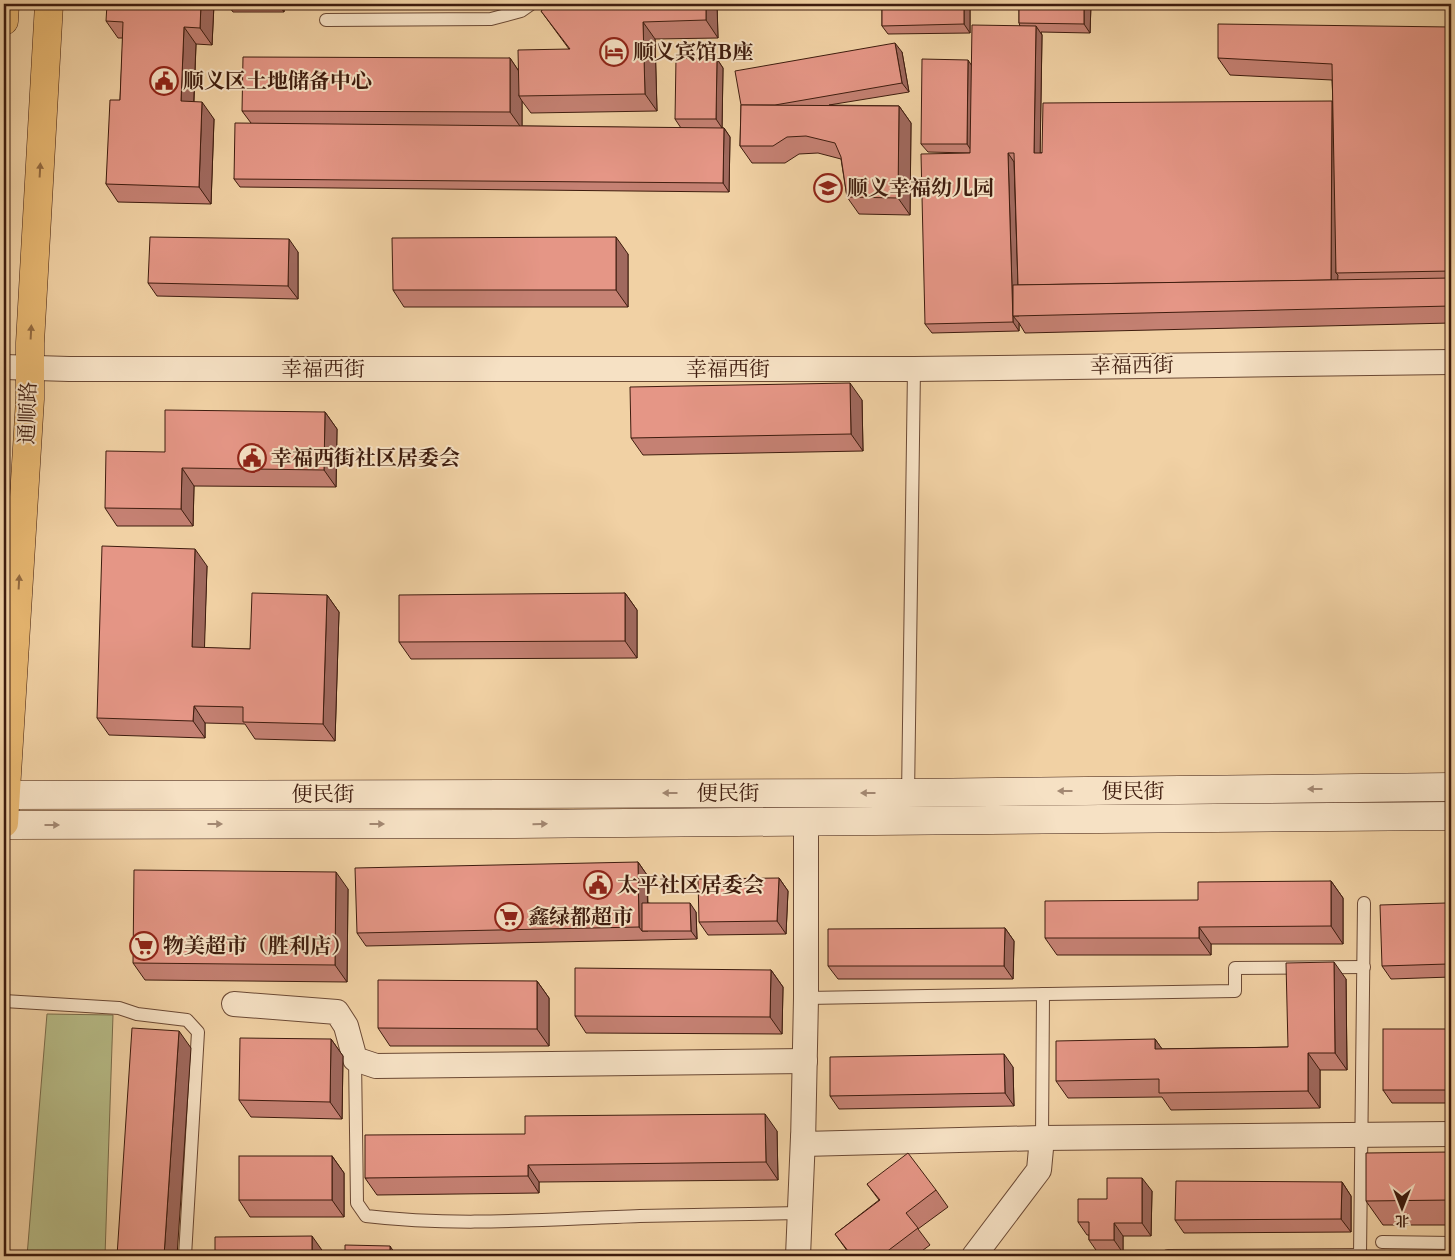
<svg xmlns="http://www.w3.org/2000/svg" width="1455" height="1260" font-family="Cardo,'Noto Serif SC',serif">
	<rect width="100%" height="100%" fill="#f1d1a4"/>
	<filter id="stains"><feTurbulence type="fractalNoise" baseFrequency=".004" numOctaves="4"/><feColorMatrix values="0 0 0 0 .2 0 0 0 0 .09 0 0 0 0 .02 0 0 0 .5 -.17"/></filter>
	<radialGradient id="worn" r=".72"><stop offset=".6" stop-color="#630" stop-opacity="0"/><stop offset="1" stop-color="#630" stop-opacity=".3"/></radialGradient>
	<polygon fill="#b7bc88" stroke="#7a6c4b" points="47,1014 113,1015 105,1256 27,1256"/>
	<g fill="none" stroke-linecap="round" stroke-linejoin="round">
		<defs>
			<g id="lane">
				<polyline points="326,20 491,19 521,11 531,4"/>
				<polyline points="908,796 914,369"/>
				<polyline points="806,998 1235,991 1235,968 1364,967"/>
				<polyline points="4,1001 119,1008 137,1014 187,1020 198,1032 185,1256"/>
				<path d="M355,1059L357,1203L366,1216C457,1227 549,1219 640,1216C693,1215 747,1214 800,1213"/>
				<polyline points="1042,1138 1043,994"/>
				<polyline points="1382,1242 1451,1243"/>
				<polyline points="1168,1256 1360,1255"/>
				<polyline points="1360,1256 1364,903"/>
			</g>
			<g id="street">
				<polyline points="4,367 69,369 914,369 1451,362"/>
				<polyline points="806,821 806,998 803,1144 1042,1138 1451,1134"/>
				<polyline points="234,1004 337,1012 346,1026 355,1059 376,1066 805,1061"/>
				<polyline points="798,1256 803,1137"/>
				<polyline points="974,1256 1039,1170 1042,1138"/>
			</g>
			<g id="secondary">
				<polyline points="4,795 908,793 1451,787"/>
				<polyline points="4,825 515,824 1451,816"/>
			</g>
			<g id="primary">
				<polyline points="4,21 5,4"/>
				<polyline points="4,823 30,399 30,343 49,4"/>
			</g>
		</defs>
		<use href="#lane" stroke="#6b4934" stroke-width="14"/>
		<use href="#street" stroke="#6b4934" stroke-width="26"/>
		<use href="#secondary" stroke="#3e1c0e" stroke-width="29"/>
		<use href="#primary" stroke="#3e1c0e" stroke-width="29"/>
		<use href="#lane" stroke="#f6e1c4" stroke-width="12"/>
		<use href="#street" stroke="#f6e1c4" stroke-width="24"/>
		<use href="#secondary" stroke="#f6e1c4" stroke-width="28"/>
		<use href="#primary" stroke="#e8b872" stroke-width="28"/>
	</g>
	<g fill="#c58173" stroke="#3e1c0e" fill-rule="evenodd">
		<polygon points="214,4 212,45 196,44 194,102 214,119 211,204 118,202 106,184 120,100 123,38 118,38 106,21"/>
		<polygon points="227,4 284,4 284,12 233,12"/>
		<polygon points="586,4 717,4 718,38 655,39 657,111 531,113 522,101 522,126 681,128 675,119 717,59 723,68 722,128 724,128 730,137 729,192 240,187 234,179 251,123 242,111 510,58 518,70 569,49 541,11 586,9"/>
		<polygon points="882,4 970,4 970,33 888,34 882,26"/>
		<path d="M1019,4H1091L1090,33L1041,32L1042,35L1040,153L1333,102L1332,80L1230,75L1218,58L1451,27V323L1025,333L1019,323V331L932,333L925,324L970,153L928,152L921,144L971,65L1020,26L1019,23ZM1014,162H1015L1018,285Z"/>
		<polygon points="902,52 909,92 829,105 899,106 911,123 910,215 859,214 847,197 841,159 818,153 799,154 785,163 752,163 740,146 741,105"/>
		<polygon points="298,252 298,299 157,296 148,283"/>
		<polygon points="628,254 628,307 404,307 393,290"/>
		<polygon points="862,400 863,451 643,455 631,438"/>
		<polygon points="325,412 337,429 336,487 194,486 193,526 117,526 105,508 165,452"/>
		<polygon points="207,566 204,648 250,649 327,595 339,612 335,741 255,739 245,724 205,723 205,738 109,735 97,718"/>
		<polygon points="625,593 637,610 637,658 411,659 399,642"/>
		<polygon points="638,862 647,875 648,903 696,912 697,939 366,946 357,933"/>
		<polygon points="779,878 788,891 786,934 708,935 699,922"/>
		<polygon points="1331,881 1343,898 1343,944 1211,944 1211,955 1057,955 1045,938"/>
		<polygon points="348,889 347,982 145,980 133,963"/>
		<polygon points="1451,910 1451,977 1391,979 1382,966"/>
		<polygon points="1005,928 1014,941 1013,979 838,979 828,966"/>
		<polygon points="771,970 783,987 782,1034 586,1033 575,1016"/>
		<polygon points="1346,979 1347,1070 1320,1070 1320,1108 1171,1110 1162,1097 1068,1098 1056,1081 1155,1039 1162,1049 1288,1047"/>
		<polygon points="537,981 549,998 549,1046 390,1046 378,1028"/>
		<polygon points="1451,1032 1451,1103 1392,1103 1383,1090"/>
		<polygon points="331,1039 343,1056 342,1119 251,1117 239,1100"/>
		<polygon points="1013,1067 1014,1106 839,1109 830,1096"/>
		<polygon points="777,1131 778,1180 539,1182 539,1193 377,1195 365,1178"/>
		<polygon points="1451,1152 1451,1225 1383,1225 1366,1201"/>
		<polygon points="332,1156 344,1173 344,1217 250,1217 239,1200"/>
		<polygon points="1342,1182 1351,1196 1351,1232 1184,1233 1175,1220"/>
		<polygon points="867,1184 936,1190 948,1207 918,1229 930,1245 915,1256 842,1256 848,1252 835,1234 879,1200"/>
		<polygon points="1152,1191 1151,1236 1123,1236 1123,1253 1098,1253 1089,1240 1089,1235 1087,1235 1078,1222 1107,1199"/>
	</g>
	<g fill="#a0695e" stroke="#3e1c0e">
		<polygon points="201,4 214,4 212,45 200,28"/>
		<polygon points="278,4 284,4 284,12"/>
		<polygon points="706,4 717,4 718,38 706,20"/>
		<polygon points="964,4 970,4 970,33 964,24"/>
		<polygon points="1084,4 1091,4 1090,33 1084,24"/>
		<polygon points="643,22 655,39 657,111 645,94"/>
		<polygon points="1036,26 1042,35 1040,162 1034,153"/>
		<polygon points="184,27 196,44 193,118 181,101"/>
		<polygon points="895,43 902,52 909,92 902,83"/>
		<polygon points="510,58 522,76 519,96 522,101 522,129 510,112"/>
		<polygon points="717,59 723,68 722,128 716,119"/>
		<polygon points="968,60 974,69 973,153 967,144"/>
		<polygon points="1332,101 1338,110 1336,273 1338,275 1337,291 1331,282"/>
		<polygon points="202,102 214,119 211,204 199,187"/>
		<polygon points="899,106 911,123 910,215 898,198"/>
		<polygon points="724,128 730,137 729,192 723,183"/>
		<polygon points="1008,153 1014,162 1019,316 1013,316 1019,323 1019,331 1013,322"/>
		<polygon points="616,237 628,254 628,307 616,290"/>
		<polygon points="289,239 298,252 298,299 288,286"/>
		<polygon points="850,383 862,400 863,451 851,434"/>
		<polygon points="325,412 337,429 336,487 324,470"/>
		<polygon points="182,468 194,486 193,526 181,509"/>
		<polygon points="195,549 207,566 204,664 192,647"/>
		<polygon points="625,593 637,610 637,658 625,641"/>
		<polygon points="327,595 339,612 335,741 323,724"/>
		<polygon points="194,706 205,723 205,738 193,721"/>
		<polygon points="638,862 647,875 648,931 642,931 639,927"/>
		<polygon points="336,872 348,889 347,982 335,965"/>
		<polygon points="779,878 788,891 786,934 777,921"/>
		<polygon points="1331,881 1343,898 1343,944 1331,926"/>
		<polygon points="690,903 696,912 697,939 691,931"/>
		<polygon points="1446,903 1451,910 1451,969 1448,964"/>
		<polygon points="1199,927 1211,944 1211,955 1199,938"/>
		<polygon points="1005,928 1014,941 1013,979 1004,966"/>
		<polygon points="1334,962 1346,979 1347,1070 1335,1053"/>
		<polygon points="771,970 783,987 782,1034 770,1017"/>
		<polygon points="537,981 549,998 549,1046 537,1029"/>
		<polygon points="1449,1029 1451,1032 1451,1094 1449,1090"/>
		<polygon points="179,1031 191,1048 177,1256 164,1256"/>
		<polygon points="331,1039 343,1056 342,1119 330,1102"/>
		<polygon points="1155,1039 1167,1056 1155,1049"/>
		<polygon points="1308,1053 1320,1070 1320,1108 1308,1091"/>
		<polygon points="1004,1054 1013,1067 1014,1106 1005,1093"/>
		<polygon points="765,1114 777,1131 778,1180 766,1162"/>
		<polygon points="332,1156 344,1173 344,1217 332,1200"/>
		<polygon points="528,1165 539,1182 539,1193 528,1176"/>
		<polygon points="1142,1178 1152,1191 1151,1236 1142,1223"/>
		<polygon points="1342,1182 1351,1196 1351,1232 1341,1219"/>
		<polygon points="1114,1223 1123,1236 1123,1253 1114,1240"/>
		<polygon points="312,1236 324,1253 324,1256 312,1256"/>
		<polygon points="390,1246 396,1255 396,1256 390,1256"/>
	</g>
	<g fill="#e59686" stroke="#3e1c0e">
		<polygon points="107,4 201,4 200,28 184,27 181,101 202,102 199,187 106,184 110,100 120,100 123,22 106,21"/>
		<polygon points="550,4 582,4 586,9 586,4 706,4 706,20 643,22 645,94 519,96 518,50 570,49 541,11"/>
		<polygon points="882,4 964,4 964,24 882,26"/>
		<polygon points="1019,4 1084,4 1084,24 1019,23"/>
		<polygon points="1218,24 1451,27 1451,271 1336,273 1332,64 1218,58"/>
		<polygon points="972,25 1036,26 1034,153 1042,153 1043,103 1332,101 1331,280 1018,285 1014,153 1008,153 1013,322 925,324 921,154 970,153"/>
		<polygon points="895,43 902,83 775,105 741,105 735,71"/>
		<polygon points="243,57 510,58 510,112 242,111"/>
		<polygon points="676,58 717,59 716,119 675,119"/>
		<polygon points="922,59 968,60 967,144 921,144"/>
		<polygon points="741,105 899,106 898,198 847,197 841,157 835,143 806,136 787,137 773,146 740,146"/>
		<polygon points="235,123 724,128 723,183 234,179"/>
		<polygon points="150,237 289,239 288,286 148,283"/>
		<polygon points="616,237 616,290 393,290 392,238"/>
		<polygon points="1451,278 1451,306 1013,316 1013,285"/>
		<polygon points="850,383 851,434 631,438 630,387"/>
		<polygon points="165,410 325,412 324,470 182,468 181,509 105,508 106,451 165,452"/>
		<polygon points="102,546 195,549 192,647 250,649 252,593 327,595 323,724 243,722 243,707 194,706 193,721 97,718"/>
		<polygon points="625,593 625,641 399,642 399,595"/>
		<polygon points="638,862 639,927 357,933 355,868"/>
		<polygon points="134,870 336,872 335,965 133,963"/>
		<polygon points="779,878 777,921 699,922 698,879"/>
		<polygon points="1331,881 1331,926 1199,927 1199,938 1045,938 1045,901 1198,900 1198,882"/>
		<polygon points="642,903 690,903 691,931 642,931"/>
		<polygon points="1446,903 1448,964 1382,966 1380,905"/>
		<polygon points="1005,928 1004,966 828,966 828,929"/>
		<polygon points="1334,962 1335,1053 1308,1053 1308,1091 1159,1093 1159,1079 1056,1081 1056,1041 1155,1039 1155,1049 1288,1047 1286,963"/>
		<polygon points="575,968 771,970 770,1017 575,1016"/>
		<polygon points="378,980 537,981 537,1029 378,1028"/>
		<polygon points="132,1028 179,1031 164,1256 117,1256"/>
		<rect x="1383" y="1029" width="66" height="61"/>
		<polygon points="240,1038 331,1039 330,1102 239,1100"/>
		<polygon points="1004,1054 1005,1093 830,1096 830,1057"/>
		<polygon points="765,1114 766,1162 528,1165 528,1176 365,1178 365,1135 525,1134 525,1116"/>
		<polygon points="1451,1152 1451,1200 1366,1201 1366,1153"/>
		<polygon points="908,1153 936,1190 906,1213 918,1228 881,1256 842,1256 848,1251 835,1234 880,1200 867,1184"/>
		<rect x="239" y="1156" width="93" height="44"/>
		<polygon points="1107,1178 1142,1178 1142,1223 1114,1223 1114,1240 1089,1240 1089,1222 1078,1222 1078,1199 1107,1199"/>
		<polygon points="1176,1181 1342,1182 1341,1219 1175,1220"/>
		<polygon points="312,1236 312,1256 215,1256 215,1237"/>
		<polygon points="345,1245 390,1246 390,1256 345,1256"/>
		<rect x="1025" y="1253" width="40" height="3"/>
	</g>
	<defs><path id="oneway-solid" d="M-6-.8H1V-3.2L6.5 0L1 3.2V.8H-6Z" transform="scale(1.25)"/></defs>
	<g fill="#936a40">
		<use href="#oneway-solid" transform="translate(40 170) rotate(-87)"/>
		<use href="#oneway-solid" transform="translate(31 332) rotate(-87)"/>
		<use href="#oneway-solid" transform="translate(19 582) rotate(-87)"/>
	</g>
	<g fill="#a38872">
		<use href="#oneway-solid" transform="translate(1315 789) rotate(180)"/>
		<use href="#oneway-solid" transform="translate(1065 791) rotate(180)"/>
		<use href="#oneway-solid" transform="translate(670 793) rotate(180)"/>
		<use href="#oneway-solid" transform="translate(868 793) rotate(180)"/>
		<use href="#oneway-solid" transform="translate(215 824)"/>
		<use href="#oneway-solid" transform="translate(377 824)"/>
		<use href="#oneway-solid" transform="translate(540 824) rotate(-1)"/>
		<use href="#oneway-solid" transform="translate(52 825)"/>
	</g>
	<defs>
		<symbol id="hotel-ring" viewBox="-11 -11 22 22"><circle r="9.5" fill="#f6e1c4" stroke="#8f2418" stroke-width="1.5"/><path d="M-6-4.5h1.5V1H6V5H4.5V3h-9V5H-6ZM-4 0a1.8 1.8 0 1 1 3.6 0ZM.5 0V-2.5h3Q6-2.5 6 0Z" fill="#8f2418"/></symbol>
		<symbol id="civic-ring" viewBox="-11 -11 22 22"><circle r="9.5" fill="#f6e1c4" stroke="#8f2418" stroke-width="1.5"/><path d="M-.6-6.5H3V-4.5H.6V-3L4-1V1h2V6H-6V1h2V-1L-.6-3ZM-1.2 2.5V6h2.4V2.5Z" fill="#8f2418"/></symbol>
		<symbol id="school-ring" viewBox="-11 -11 22 22"><circle r="9.5" fill="#f6e1c4" stroke="#8f2418" stroke-width="1.5"/><path d="M0-5L7-2L0 1L-7-2ZM-4 1L0 2.5L4 1V4Q0 6-4 4Z" fill="#8f2418"/></symbol>
		<symbol id="supermarket-ring" viewBox="-11 -11 22 22"><circle r="9.5" fill="#f6e1c4" stroke="#8f2418" stroke-width="1.5"/><path d="M-6-5.5h2.5l.6 2H6L4.5 2H-2.5L-4.4-4H-6ZM-1.5 3.2a1.3 1.3 0 1 0 .1 0ZM3 3.2a1.3 1.3 0 1 0 .1 0Z" fill="#8f2418"/></symbol>
	</defs>
	<g fill-rule="evenodd">
		<use href="#hotel-ring" x="598" y="36" width="32" height="32"/>
		<use href="#civic-ring" x="148" y="65" width="32" height="32"/>
		<use href="#school-ring" x="812" y="172" width="32" height="32"/>
		<use href="#civic-ring" x="236" y="442" width="32" height="32"/>
		<use href="#civic-ring" x="582" y="869" width="32" height="32"/>
		<use href="#supermarket-ring" x="493" y="901" width="32" height="32"/>
		<use href="#supermarket-ring" x="128" y="930" width="32" height="32"/>
	</g>
	<g text-anchor="middle" dominant-baseline="central" stroke-width="4" stroke-linejoin="round" paint-order="stroke">
		<g font-size="21" font-weight="bold" fill="#3e1c0e" stroke="#f6e1c4" text-anchor="start">
			<text x="633" y="52">顺义宾馆B座</text>
			<text x="183" y="81">顺义区土地储备中心</text>
			<text x="847" y="188">顺义幸福幼儿园</text>
			<text x="271" y="458">幸福西街社区居委会</text>
			<text x="617" y="885">太平社区居委会</text>
			<text x="528" y="917">鑫绿都超市</text>
			<text x="163" y="946">物美超市（胜利店）</text>
		</g>
		<g font-size="21" fill="#3e1c0e" stroke="#f6e1c4">
			<text transform="translate(1132 366) rotate(-1)">幸福西街</text>
			<text x="323" y="369">幸福西街</text>
			<text x="728" y="369">幸福西街</text>
			<text transform="translate(28 413) rotate(-88)">通顺路</text>
			<text x="1133" y="791">便民街</text>
			<text x="728" y="793">便民街</text>
			<text x="323" y="794">便民街</text>
		</g>
	</g>
	<rect width="1455" height="1260" fill="none" stroke="#f1d1a4" stroke-width="20"/>
	<rect x="5" y="5" width="1445" height="1250" fill="none" stroke="#3e1c0e" stroke-width="2.5"/>
	<rect x="10" y="10" width="1435" height="1240" fill="none" stroke="#3e1c0e"/>
	<g transform="translate(1402 1208) rotate(180)" stroke="#f6e1c4" stroke-width="4" paint-order="stroke">
	<path d="M0-4L9 19L0 12L-9 19Z" fill="#3e1c0e"/>
	<text y="-8" font-size="14" font-weight="bold" text-anchor="middle" fill="#3e1c0e">北</text>
	</g>
	<rect width="100%" height="100%" filter="url(#stains)"/>
	<rect width="100%" height="100%" fill="url(#worn)"/>
</svg>
